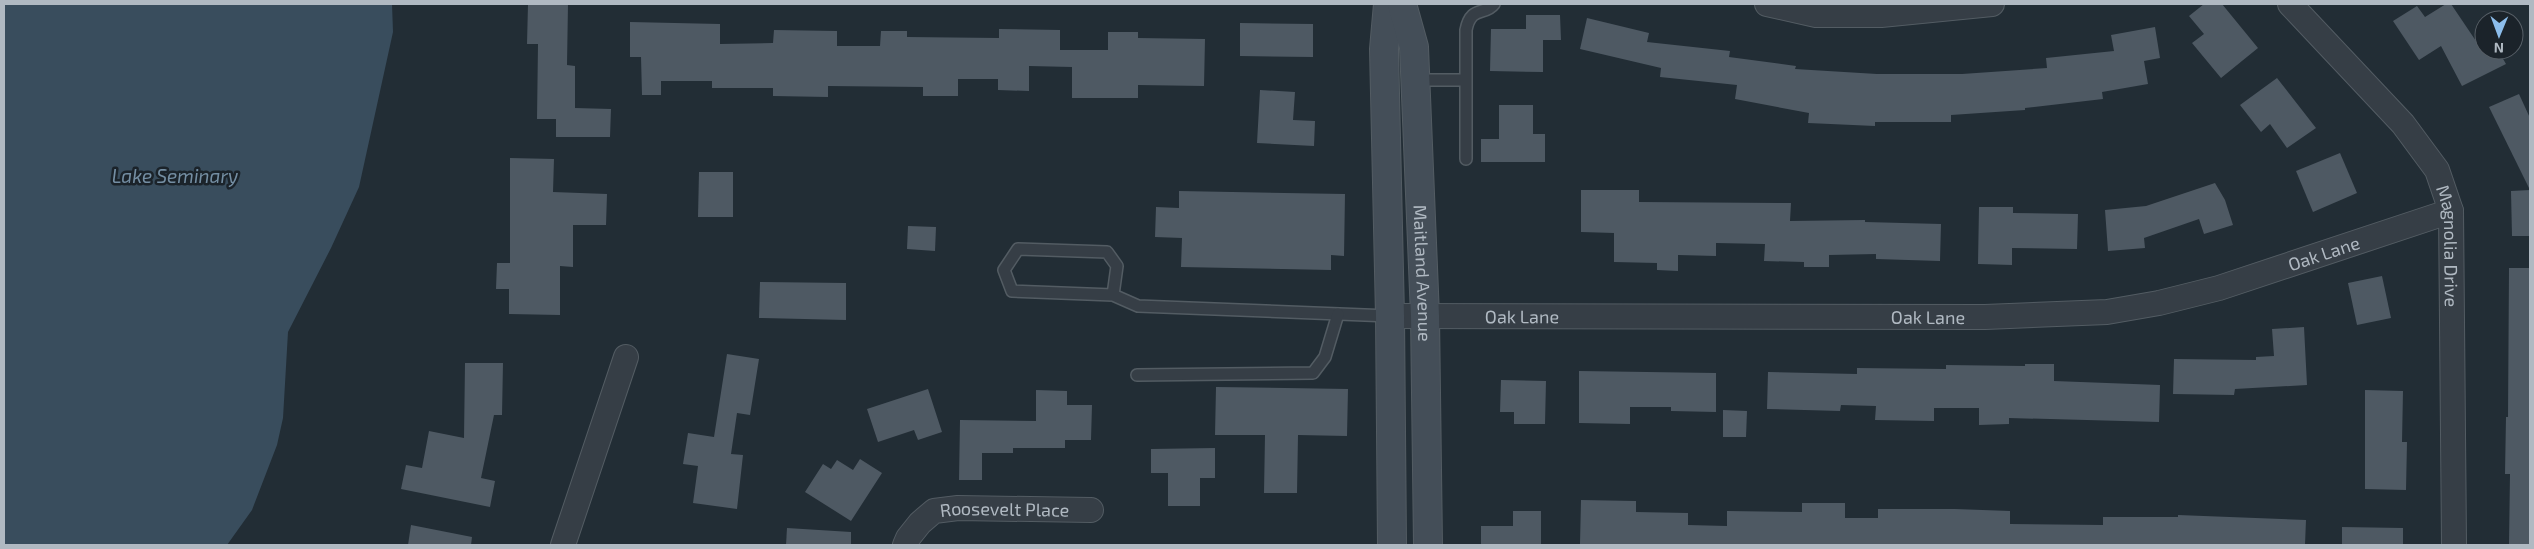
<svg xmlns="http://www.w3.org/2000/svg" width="2534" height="549" font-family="'Exo 2',sans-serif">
	<rect width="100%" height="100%" fill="#222d35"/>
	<polygon fill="#394d5d" points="4,4 392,4 393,32 359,187 331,248 288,332 283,418 277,445 252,510 227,545 4,545"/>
	<g fill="#4e5963">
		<polygon points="528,4 568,4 567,65 575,66 575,108 611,109 610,137 556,137 556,119 537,119 538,44 527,44"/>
		<polygon points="2204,4 2222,4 2258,48 2221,78 2192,43 2204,34 2189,16"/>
		<polygon points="2446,4 2451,4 2478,44 2484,41 2484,50 2498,50 2506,64 2462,86 2441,46 2419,60 2393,21 2417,6 2425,17"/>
		<polygon points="1526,15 1560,15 1561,40 1543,40 1543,72 1490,71 1491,29 1526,29"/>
		<polygon points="1587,18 1649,33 1647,42 1730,51 1729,57 1796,66 1795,69 1877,74 1962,74 2047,68 2046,58 2114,51 2111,35 2155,27 2160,58 2144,61 2148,84 2102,92 2103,99 2025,108 2025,110 1951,115 1951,122 1875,122 1875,126 1808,123 1809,113 1735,99 1737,85 1660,77 1661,68 1580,49"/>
		<polygon points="630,22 720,24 720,44 773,43 774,30 837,31 837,46 880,46 881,31 907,31 907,37 999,38 999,29 1060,30 1060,50 1108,50 1108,32 1138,32 1138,38 1205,39 1204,86 1138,85 1138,98 1072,98 1072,67 1029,66 1029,91 998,90 998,79 958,79 958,96 923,96 923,87 828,86 828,97 773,96 773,88 712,88 712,81 661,81 661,95 642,95 641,57 630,57"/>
		<polygon points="1240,23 1313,24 1313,57 1240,56"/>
		<polygon points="2277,78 2316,128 2287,148 2270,124 2261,132 2240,105"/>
		<polygon points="1260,90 1295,92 1293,120 1315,121 1314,146 1257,143"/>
		<polygon points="2519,94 2530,118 2530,190 2489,107"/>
		<polygon points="1499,105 1533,105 1533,134 1545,134 1545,162 1481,162 1481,139 1499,139"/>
		<polygon points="2340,153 2357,193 2313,212 2296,171"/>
		<polygon points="510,158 554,159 553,192 607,194 606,225 573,225 573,267 560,266 560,315 509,314 509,289 496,289 497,263 510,263"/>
		<polygon points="699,172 733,172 733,217 698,217"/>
		<polygon points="2215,183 2225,200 2233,225 2204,234 2199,219 2144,238 2145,248 2108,251 2105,210 2146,206"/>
		<polygon points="1581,190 1639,190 1639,202 1791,203 1790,221 1865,220 1865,222 1941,224 1940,261 1876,259 1876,254 1829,255 1829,267 1804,267 1804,262 1764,261 1765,244 1716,243 1716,256 1678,255 1678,271 1657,270 1657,263 1614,262 1614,233 1581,232"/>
		<polygon points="2530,190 2530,236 2512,236 2511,191"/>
		<polygon points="1179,191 1345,194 1344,256 1331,255 1331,270 1181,267 1182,238 1155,237 1156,207 1179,208"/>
		<polygon points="1979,207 2013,207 2013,213 2078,214 2077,249 2012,248 2012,265 1978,264"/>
		<polygon points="908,226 936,227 935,251 907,249"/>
		<polygon points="2509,268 2530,268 2530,545 2509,545 2510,474 2505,474 2506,417 2508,417"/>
		<polygon points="2382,276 2391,318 2357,325 2348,283"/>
		<polygon points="760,282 846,283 846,320 759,318"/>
		<polygon points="2304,327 2307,385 2235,389 2234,395 2173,394 2174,359 2256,360 2256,357 2274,356 2272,329"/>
		<polygon points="727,354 759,359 750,415 737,413 731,454 743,455 737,509 693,503 698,466 683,464 688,433 714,437"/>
		<polygon points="465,363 503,363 502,415 494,415 481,478 495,481 490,507 401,489 406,465 422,468 429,431 464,438"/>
		<polygon points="2025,364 2054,364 2054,381 2160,385 2159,422 2009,418 2009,424 1979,425 1979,408 1934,408 1934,421 1875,420 1876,406 1841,405 1840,411 1767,409 1768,372 1857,374 1857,368 1946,369 1946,365 2025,366"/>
		<polygon points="1579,371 1716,373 1716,412 1671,411 1671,407 1630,407 1630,424 1579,423"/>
		<polygon points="1501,380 1546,381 1545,424 1514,424 1514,412 1500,412"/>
		<polygon points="1216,387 1348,389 1347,436 1298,435 1297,493 1264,493 1265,435 1215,435"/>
		<polygon points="928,389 942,432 918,440 914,430 878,442 867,409"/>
		<polygon points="1036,390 1067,391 1067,405 1092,405 1091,440 1065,440 1065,448 1013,448 1013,453 982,453 982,480 959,480 960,420 1036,421"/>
		<polygon points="2365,390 2403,391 2402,442 2407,442 2406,490 2365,489"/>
		<polygon points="1723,410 1747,411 1746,437 1723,437"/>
		<polygon points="1215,448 1215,478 1200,478 1200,506 1168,506 1168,473 1151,473 1151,449"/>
		<polygon points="860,459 882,473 851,521 805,492 823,464 831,469 837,460 853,470"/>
		<polygon points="1581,500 1636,501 1636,512 1688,513 1688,525 1727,526 1727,511 1802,512 1802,503 1845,503 1845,518 1878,518 1878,509 1955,509 2010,511 2010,524 2103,525 2103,517 2178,517 2178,515 2306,520 2305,545 1580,544"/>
		<polygon points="1513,511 1541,511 1541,545 1481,545 1481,526 1513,526"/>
		<polygon points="411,525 472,537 471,545 408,545"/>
		<polygon points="2342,527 2403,528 2403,545 2342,545"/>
		<polygon points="787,528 851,532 851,545 786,545"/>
	</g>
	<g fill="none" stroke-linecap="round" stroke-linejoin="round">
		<defs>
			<g id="lane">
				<polyline points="1415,80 1465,80"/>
				<path d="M1466,159V30C1471,5 1485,16 1494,4"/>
				<polyline points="1113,295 1117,266 1107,252 1018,249 1004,270 1012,291 1113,295 1138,306 1390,316"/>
				<polyline points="1137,375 1313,373 1325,357 1338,314"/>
			</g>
			<g id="street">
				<polyline points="1767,4 1816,15 1881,15 1992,4"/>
				<path id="s1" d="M2290,4L2403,124L2437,170L2451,211L2454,545"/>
				<path id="s2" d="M1390,316L1985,317L2107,312L2159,303L2219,288L2451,211"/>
				<polyline points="563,545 626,357"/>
				<path id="s3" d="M905,545L908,538L920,523L934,511L958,508L1091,510"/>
			</g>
			<g id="secondary">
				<polyline points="1388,4 1384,49 1390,316 1392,545"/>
				<path id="s4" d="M1402,4L1414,47L1425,316L1428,545"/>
			</g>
		</defs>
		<use href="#lane" stroke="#535c63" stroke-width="14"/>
		<use href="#street" stroke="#535c63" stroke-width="26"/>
		<use href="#secondary" stroke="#535c63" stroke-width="30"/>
		<use href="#lane" stroke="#363e46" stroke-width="11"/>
		<use href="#street" stroke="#363e46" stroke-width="24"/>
		<use href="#secondary" stroke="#444e58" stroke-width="28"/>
	</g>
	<g text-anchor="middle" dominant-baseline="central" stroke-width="5" stroke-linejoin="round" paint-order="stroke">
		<g font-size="18" fill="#b0b9c2" stroke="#1b232a">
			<text stroke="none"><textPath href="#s1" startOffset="300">Magnolia Drive</textPath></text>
			<text stroke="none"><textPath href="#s2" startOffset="942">Oak Lane</textPath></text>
			<text stroke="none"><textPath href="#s4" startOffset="271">Maitland Avenue</textPath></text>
			<text stroke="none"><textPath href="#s2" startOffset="132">Oak Lane</textPath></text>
			<text stroke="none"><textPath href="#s2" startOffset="538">Oak Lane</textPath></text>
			<text stroke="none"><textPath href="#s3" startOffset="116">Roosevelt Place</textPath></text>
		</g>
		<g font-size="19" font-style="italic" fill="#748ea3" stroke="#1b232a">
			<text x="175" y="175">Lake Seminary</text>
		</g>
	</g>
	<rect width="2534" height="549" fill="none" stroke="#b0b9c2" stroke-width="10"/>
	<g transform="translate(2499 35) rotate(181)"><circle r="24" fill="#1b232a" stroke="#575f67"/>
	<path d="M0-4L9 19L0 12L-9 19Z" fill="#8cbdeb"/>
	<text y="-8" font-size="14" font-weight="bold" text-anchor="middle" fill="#b0b9c2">N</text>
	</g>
</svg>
